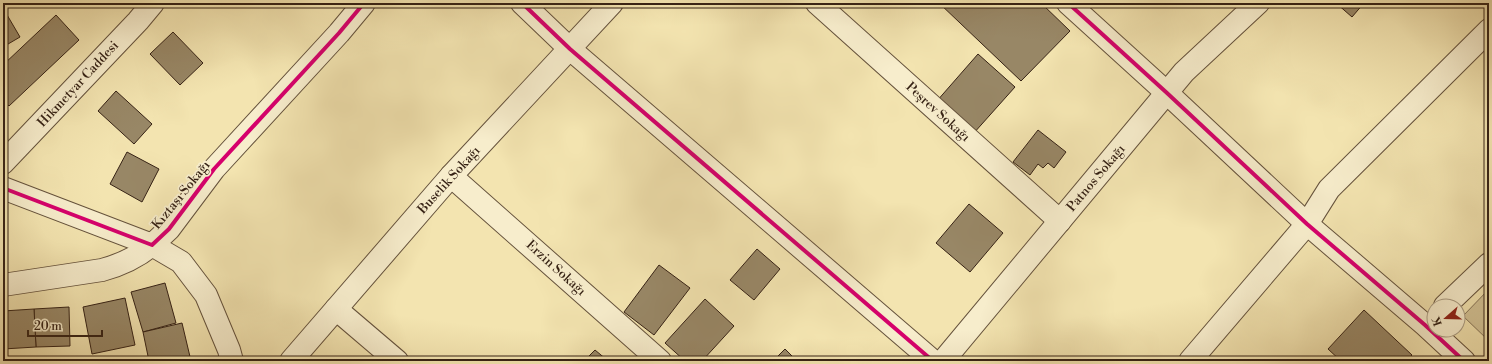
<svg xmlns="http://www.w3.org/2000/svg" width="1492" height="364" font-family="'Libre Bodoni',serif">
	<rect width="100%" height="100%" fill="#f3e4b0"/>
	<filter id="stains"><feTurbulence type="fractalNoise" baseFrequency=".005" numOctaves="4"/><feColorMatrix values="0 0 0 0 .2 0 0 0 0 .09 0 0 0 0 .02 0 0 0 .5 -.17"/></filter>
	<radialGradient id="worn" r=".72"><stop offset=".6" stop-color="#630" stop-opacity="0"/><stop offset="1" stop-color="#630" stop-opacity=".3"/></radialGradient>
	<polygon fill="#d3c396" stroke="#847256" points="1489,289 1489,341 1463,316"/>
	<g fill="#988766" stroke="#362215">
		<polygon points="939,3 1041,3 1070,31 1021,81"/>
		<polygon points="1336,3 1364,3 1352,17"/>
		<polygon points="3,8 20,37 3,47"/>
		<polygon points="56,15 79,40 9,106 3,100 3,65"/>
		<polygon points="173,32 203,63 180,85 150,54"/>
		<polygon points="978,54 1015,87 973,134 936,102"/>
		<polygon points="116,91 152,124 134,144 98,111"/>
		<polygon points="1038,130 1066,152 1054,168 1048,163 1043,168 1038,164 1030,175 1013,162"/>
		<polygon points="127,152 159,169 142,202 110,184"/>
		<polygon points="969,204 1003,233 970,272 936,243"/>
		<polygon points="757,249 780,269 754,300 730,280"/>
		<polygon points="659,265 690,288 654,335 624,312"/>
		<polygon points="165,283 176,323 143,332 131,292"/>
		<polygon points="125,298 135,345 92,354 83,307"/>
		<polygon points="705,299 734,326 702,361 685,361 665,343"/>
		<polygon points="69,307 70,346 36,347 34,309"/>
		<polygon points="34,309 36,347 3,349 3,311"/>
		<polygon points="1364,310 1412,355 1406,361 1341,361 1328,349"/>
		<polygon points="182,323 191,361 149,361 143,332"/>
		<polygon points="785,349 797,361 773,361"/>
		<polygon points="595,350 607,360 606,361 584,361"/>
	</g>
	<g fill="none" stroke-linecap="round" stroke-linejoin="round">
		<defs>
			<g id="minor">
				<polyline points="522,3 570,49 933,361"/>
				<polyline points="817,3 1060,221"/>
				<polyline points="1068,3 1167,93 1307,224 1425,325 1464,361"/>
				<polyline points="3,163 138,21 153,3"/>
				<polyline points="451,176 660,361"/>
				<polyline points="3,188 152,245 169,229 214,169 339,33 364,3"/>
				<path d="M3,285L102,270C121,265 136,258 152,245L181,262L206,295L229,350L232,361"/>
				<polyline points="1445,306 1489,264"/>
				<polyline points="336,309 397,361"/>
				<polyline points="291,361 451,176 612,3"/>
				<polyline points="943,361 1184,72 1258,3"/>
				<polyline points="1190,361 1307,224 1329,189 1489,30"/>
			</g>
		</defs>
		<use href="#minor" stroke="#65523c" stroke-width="24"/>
		<use href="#minor" stroke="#f7edcc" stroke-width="22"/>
		<defs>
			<g id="cycleway">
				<polyline points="522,3 570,49 933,361"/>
				<polyline points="1068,3 1167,93 1307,224 1425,325 1464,361"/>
				<polyline points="3,188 152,245 169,229 214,169 339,33 364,3"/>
			</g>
		</defs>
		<use href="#cycleway" stroke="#f7edcc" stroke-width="6"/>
		<use href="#cycleway" stroke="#d6006c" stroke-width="4"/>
	</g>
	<g text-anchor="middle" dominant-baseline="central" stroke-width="3.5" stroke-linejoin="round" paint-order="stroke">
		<g font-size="13" fill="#362215" stroke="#f7edcc">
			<text transform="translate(78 84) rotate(-47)">Hikmetyar Caddesi</text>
			<text transform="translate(938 112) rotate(42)">Peşrev Sokağı</text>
			<text transform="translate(1096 178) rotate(-50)">Patnos Sokağı</text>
			<text transform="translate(449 180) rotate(-48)">Buselik Sokağı</text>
			<text transform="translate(181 195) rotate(-51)">Kıztaşı Sokağı</text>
			<text transform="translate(556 268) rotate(42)">Erzin Sokağı</text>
		</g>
	</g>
	<rect width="1492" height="364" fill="none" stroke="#f3e4b0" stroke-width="16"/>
	<rect x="4" y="4" width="1484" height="356" fill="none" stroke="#362215" stroke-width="2"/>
	<rect x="8" y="8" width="1476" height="348" fill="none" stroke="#362215"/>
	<g transform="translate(1446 318) rotate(250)"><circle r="19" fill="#f7edcc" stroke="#aa9c83"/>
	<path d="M0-3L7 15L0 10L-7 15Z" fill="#8f2418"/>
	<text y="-6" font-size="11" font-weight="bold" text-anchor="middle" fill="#362215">K</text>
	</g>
	<path d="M28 330v6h74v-6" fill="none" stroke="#362215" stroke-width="2"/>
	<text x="34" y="330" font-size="12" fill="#362215" stroke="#f7edcc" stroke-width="3" paint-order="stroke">20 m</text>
	<rect width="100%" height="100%" filter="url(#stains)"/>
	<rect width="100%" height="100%" fill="url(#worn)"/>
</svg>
